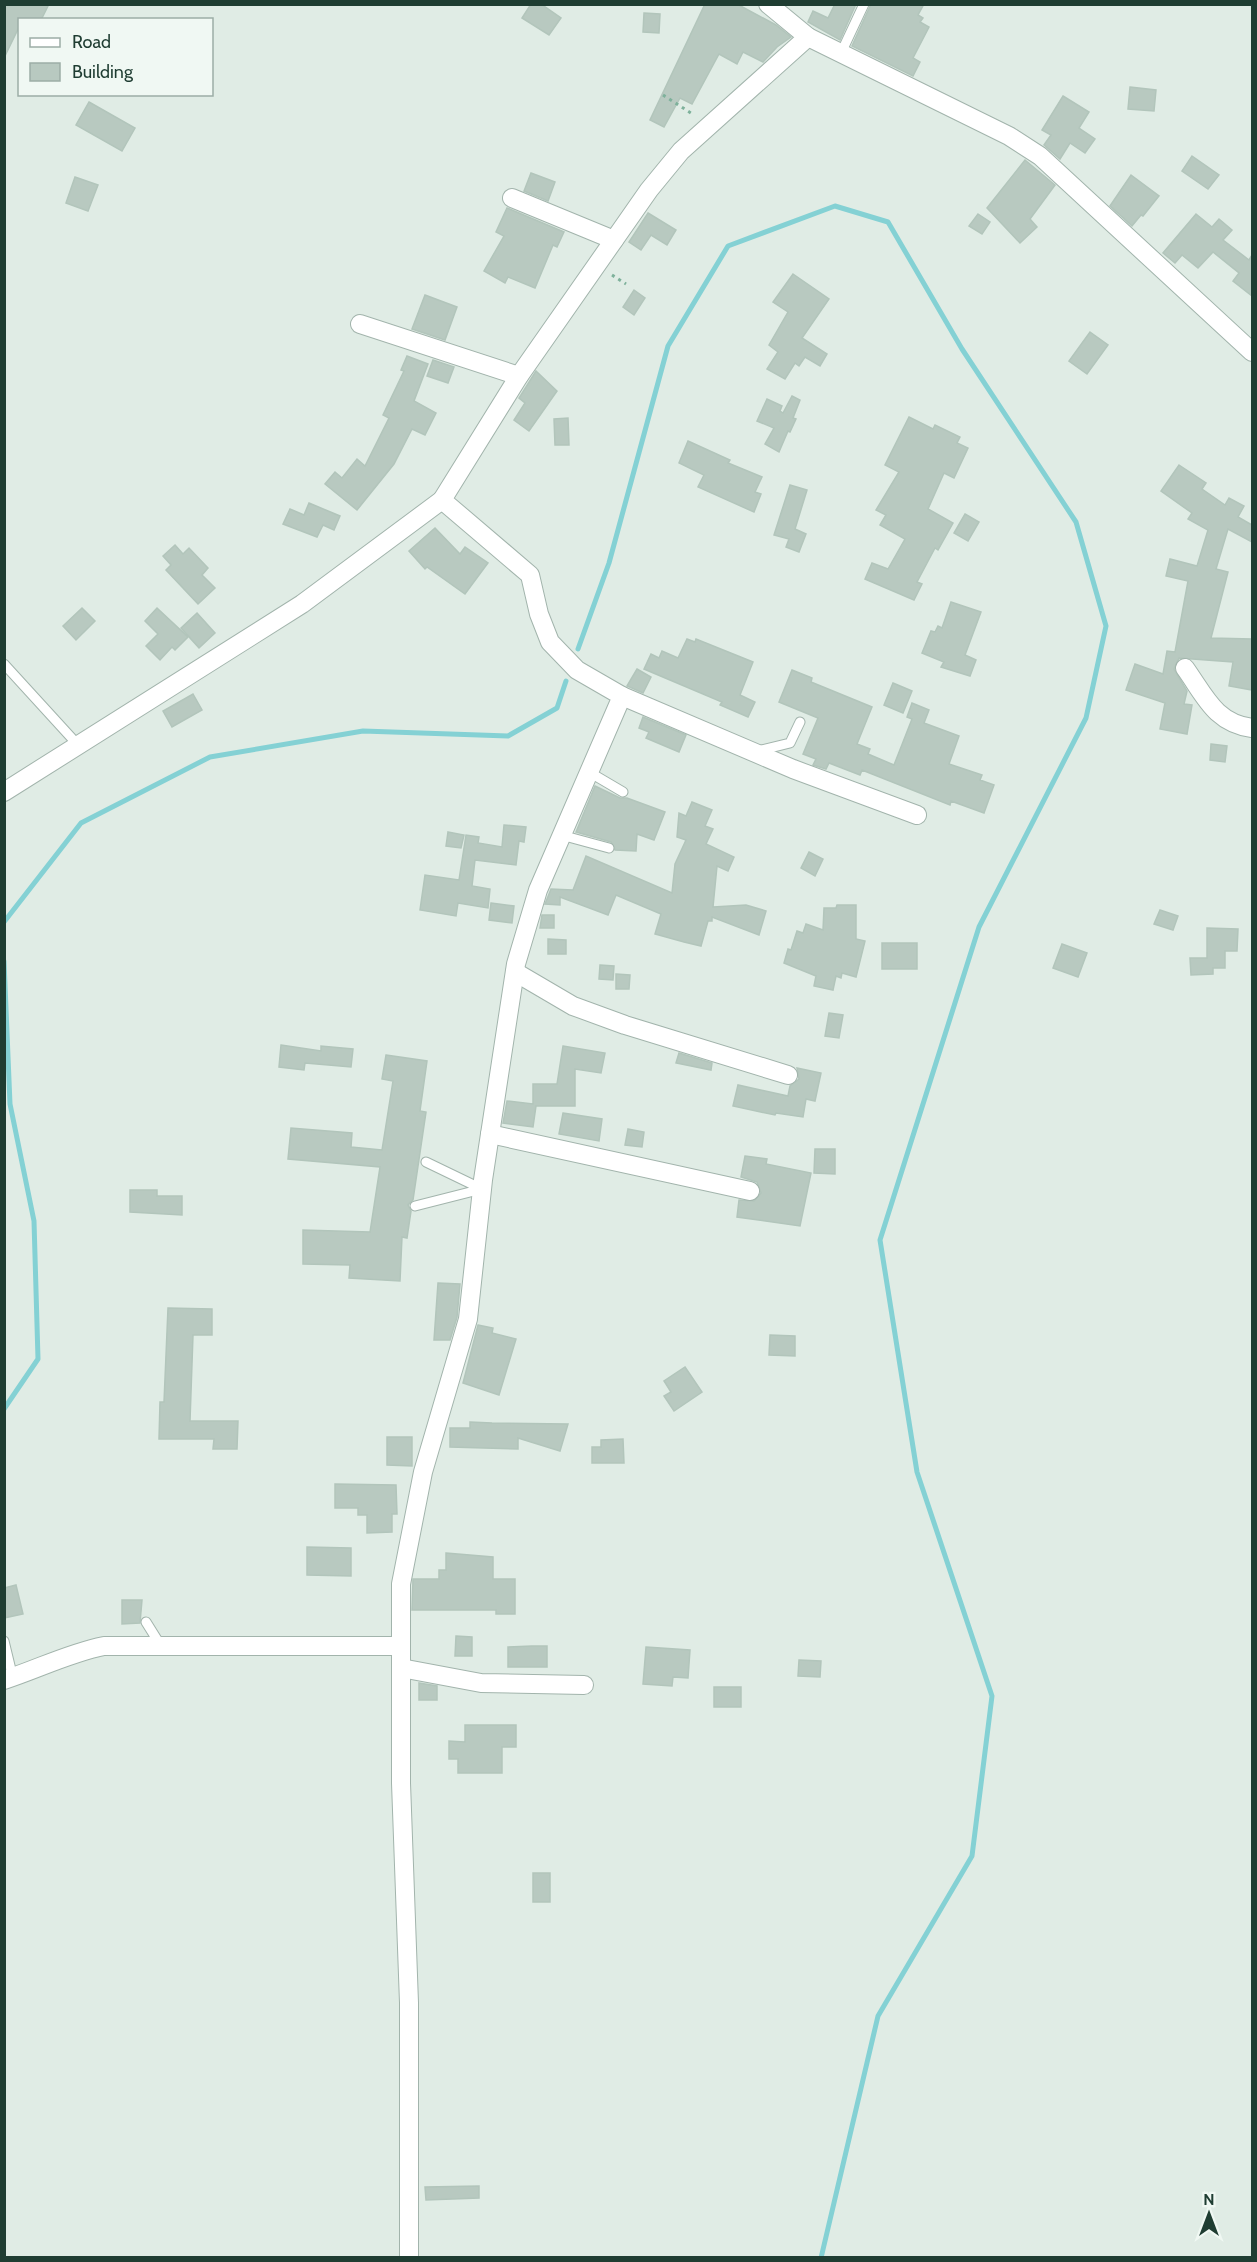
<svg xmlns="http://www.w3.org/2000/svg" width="1257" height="2262" font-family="Cabin,sans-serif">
	<rect width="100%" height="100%" fill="#e0ece5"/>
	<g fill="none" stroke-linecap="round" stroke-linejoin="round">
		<g stroke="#84d1d4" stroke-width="5">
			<polyline points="578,649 609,563 668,346 728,246 835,206 888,222 962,349 1076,522 1106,626 1086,718 979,927 880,1240 917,1472 992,1696 972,1856 878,2016 821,2258"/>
			<polyline points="4,922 81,823 210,757 363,731 508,736 557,708 566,681"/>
			<polyline points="4,961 10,1104 34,1221 38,1359 4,1409"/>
		</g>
	</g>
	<g fill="#b8c9c0" stroke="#b2c5bb" stroke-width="1.5">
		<polygon points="4,4 49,4 41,20 20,20 20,25 4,58"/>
		<polygon points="531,4 541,4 561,18 549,35 522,18"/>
		<polygon points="705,4 737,4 776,25 791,37 777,47 763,62 743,52 737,64 719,54 692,104 680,98 664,127 650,120"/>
		<polygon points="835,4 856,4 840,40 808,22 813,11 828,18"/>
		<polygon points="871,4 924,4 918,15 923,18 920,22 929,27 913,58 920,62 913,76 852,46"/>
		<polygon points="644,13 660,14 659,33 643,32"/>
		<polygon points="1130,87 1156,90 1154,111 1128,109"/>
		<polygon points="1063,96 1089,112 1079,128 1095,139 1085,153 1070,143 1060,159 1044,145 1051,135 1042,130"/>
		<polygon points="89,102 135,128 122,151 76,125"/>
		<polygon points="1192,156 1219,175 1208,189 1182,171"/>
		<polygon points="1025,160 1055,185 1030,219 1037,227 1020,243 987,208"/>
		<polygon points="531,173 555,182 548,201 524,191"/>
		<polygon points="1131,175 1159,196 1143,216 1141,215 1132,226 1110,206"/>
		<polygon points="75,177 98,185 88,211 66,203"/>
		<polygon points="507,208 564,232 557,247 553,245 535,288 508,277 505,283 484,271 504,236 496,232"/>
		<polygon points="648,213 676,230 667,245 651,235 641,250 629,242"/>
		<polygon points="978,214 990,222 982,234 969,226"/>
		<polygon points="1196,214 1212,227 1219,219 1232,230 1223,240 1249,260 1252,255 1252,296 1233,281 1239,273 1213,252 1198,268 1182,255 1175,263 1163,253"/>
		<polygon points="793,274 829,299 802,338 827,354 820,366 805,357 799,366 795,363 785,379 767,369 778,352 769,345 788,312 773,302"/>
		<polygon points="634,290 645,298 634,315 623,307"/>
		<polygon points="425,295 457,307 445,340 412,329"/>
		<polygon points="1090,332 1108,345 1087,374 1069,361"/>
		<polygon points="407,356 428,364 414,401 436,413 425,435 412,429 394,464 357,510 325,484 335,472 342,478 357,459 365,466 389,418 383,415 404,371 401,370"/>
		<polygon points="433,360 454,367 448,383 427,376"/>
		<polygon points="536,371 557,391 529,431 514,420 525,403 519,398"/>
		<polygon points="792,396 800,400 793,418 796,419 790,432 788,431 779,452 765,444 774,428 757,421 767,399 782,406 780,411 783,413"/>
		<polygon points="909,417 933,429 935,425 960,437 957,443 968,448 954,478 944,473 928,509 953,523 938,550 935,548 917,582 922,584 914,600 865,579 872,563 888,569 905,539 880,525 886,515 876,510 899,472 885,465"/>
		<polygon points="568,418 569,445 555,445 554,419"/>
		<polygon points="688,441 730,460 728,463 762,477 755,492 761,494 754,512 698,487 704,475 679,463"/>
		<polygon points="1179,465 1206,483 1202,489 1225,505 1229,498 1244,506 1238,517 1252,525 1252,542 1228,529 1216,569 1228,572 1211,638 1252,639 1252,690 1229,686 1233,662 1179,658 1174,669 1187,691 1184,704 1192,705 1187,734 1160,729 1165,703 1126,690 1135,664 1163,674 1167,651 1175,652 1188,581 1166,576 1170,559 1197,566 1208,530 1188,519 1192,513 1161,491"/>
		<polygon points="790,485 807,490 795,529 806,534 799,552 786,547 789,539 774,535"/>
		<polygon points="309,503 340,516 334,530 323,525 317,537 283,524 290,509 304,515"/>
		<polygon points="965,514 979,522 968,541 954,533"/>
		<polygon points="435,528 460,554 465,547 488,563 465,594 427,567 425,569 409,551"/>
		<polygon points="175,545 183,554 189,548 208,568 202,575 215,588 198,604 166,570 171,565 163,556"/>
		<polygon points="951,602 981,612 965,655 976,660 970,676 941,667 944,662 922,653 931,631 935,632 938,626 942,628"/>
		<polygon points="82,608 95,621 76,640 63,626"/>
		<polygon points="157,608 188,637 175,650 172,647 160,660 146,646 158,634 145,621"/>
		<polygon points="197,613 215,633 199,648 181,628"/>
		<polygon points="687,639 695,642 696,639 753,662 740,695 755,702 748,717 720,705 722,702 644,669 651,654 659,658 662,651 678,658"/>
		<polygon points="637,669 651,677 643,693 627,686"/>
		<polygon points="792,670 812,678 811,682 872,707 857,744 870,749 868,754 894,765 912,719 907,717 912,703 929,710 924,723 959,736 949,764 982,775 980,780 994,785 984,813 951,801 950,805 862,770 860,775 829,763 826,769 813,765 816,759 803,754 818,718 779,702"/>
		<polygon points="893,683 912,691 903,713 884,705"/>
		<polygon points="193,694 202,710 172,727 163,711"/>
		<polygon points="643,717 686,735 679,752 646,738 649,732 639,728"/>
		<polygon points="1211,744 1227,746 1225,762 1210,760"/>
		<polygon points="595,786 620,798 627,798 665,812 654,840 637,834 636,851 615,850 611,842 576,832"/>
		<polygon points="692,802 712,810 705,826 713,829 706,844 734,857 728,871 717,866 713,907 746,905 766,911 759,935 712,917 712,921 708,921 701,946 684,942 655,934 661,914 616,895 608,915 560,897 560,905 545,904 551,889 573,890 586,856 672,893 675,864 686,840 677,837 679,813 686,816"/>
		<polygon points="504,825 526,827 524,842 519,841 516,865 475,860 472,886 490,889 488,908 458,903 456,916 420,910 425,875 459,880 466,835 479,837 478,843 502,847"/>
		<polygon points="448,832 464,835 461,848 446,846"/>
		<polygon points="809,852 823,859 815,876 801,868"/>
		<polygon points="491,903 514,906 512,923 489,920"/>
		<polygon points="837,905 856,905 856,939 865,941 856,977 842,973 841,978 836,976 833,990 814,986 816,976 784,963 788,949 791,950 797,931 803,933 806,924 823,930 824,908 836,908"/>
		<polygon points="1160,910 1178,916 1173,930 1154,924"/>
		<polygon points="542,915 554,915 554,928 540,928"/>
		<polygon points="1207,928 1238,929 1237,951 1225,951 1225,968 1213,968 1213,974 1191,975 1190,958 1207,958"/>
		<polygon points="548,939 566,940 566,954 548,954"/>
		<rect x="882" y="943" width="35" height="26"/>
		<polygon points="1062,944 1087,953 1078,977 1053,968"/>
		<polygon points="600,965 614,966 613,980 599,979"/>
		<polygon points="616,974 630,975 629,989 616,989"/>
		<polygon points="829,1013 843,1015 839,1038 825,1036"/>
		<polygon points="281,1045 321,1051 321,1046 353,1049 351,1067 305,1063 304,1070 279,1067"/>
		<polygon points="563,1046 605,1053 601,1073 575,1069 575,1106 536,1106 533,1127 503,1123 507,1101 533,1104 533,1084 557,1084"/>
		<polygon points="679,1053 712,1063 711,1070 676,1063"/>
		<polygon points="386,1055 427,1061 420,1111 426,1112 413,1200 408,1205 411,1211 407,1238 402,1237 400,1281 349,1278 350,1265 303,1264 303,1230 370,1232 380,1167 288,1159 291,1128 352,1133 351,1147 382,1150 393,1081 382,1079"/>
		<polygon points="797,1068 821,1073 815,1101 806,1099 803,1117 776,1113 775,1115 733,1106 738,1085 788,1096 790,1086 799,1079"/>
		<polygon points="563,1113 602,1119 599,1141 559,1134"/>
		<polygon points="628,1129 644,1132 642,1147 625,1145"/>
		<polygon points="815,1149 835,1149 835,1174 814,1173"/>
		<polygon points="745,1156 767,1159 766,1164 811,1173 800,1226 737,1217 739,1200 754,1201 761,1193 757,1182 741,1177"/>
		<polygon points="130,1190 157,1190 157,1196 182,1196 182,1215 130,1212"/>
		<polygon points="438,1283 460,1284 457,1317 450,1340 434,1340"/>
		<polygon points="168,1308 212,1309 212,1335 193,1335 190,1421 238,1421 237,1449 213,1449 214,1439 159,1439 160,1402 164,1402"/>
		<polygon points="478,1325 493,1328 492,1333 516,1339 499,1395 463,1383"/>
		<polygon points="770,1335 795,1336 795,1356 769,1355"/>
		<polygon points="685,1367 702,1392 674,1411 664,1396 671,1392 664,1381"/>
		<polygon points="470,1422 492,1423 568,1424 560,1451 518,1438 518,1449 450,1447 450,1428 470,1428"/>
		<polygon points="387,1437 412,1437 412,1466 387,1465"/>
		<polygon points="623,1439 624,1463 592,1463 592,1447 601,1447 601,1440"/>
		<polygon points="335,1484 396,1485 397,1514 392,1514 392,1532 367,1533 367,1515 358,1515 358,1508 335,1508"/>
		<polygon points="307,1547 351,1548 351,1576 307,1575"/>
		<polygon points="446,1553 493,1557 493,1579 515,1579 515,1614 496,1614 496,1610 412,1610 413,1579 439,1579 439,1570 446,1570"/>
		<polygon points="16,1585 23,1614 4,1618 4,1588"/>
		<polygon points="122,1600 142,1600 140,1623 122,1624"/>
		<polygon points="456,1636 472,1637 472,1656 455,1656"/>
		<polygon points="532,1646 547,1646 547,1667 508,1667 508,1647"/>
		<polygon points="646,1647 690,1650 688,1678 673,1677 672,1686 643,1684"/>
		<polygon points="799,1660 821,1661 820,1677 798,1676"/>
		<polygon points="419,1683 437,1686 437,1700 419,1700"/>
		<rect x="714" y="1687" width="27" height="20"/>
		<polygon points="465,1725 516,1725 516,1747 502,1747 502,1773 458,1773 458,1759 449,1759 449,1741 465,1742"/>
		<rect x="533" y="1873" width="17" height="29"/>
		<polygon points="479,2186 479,2198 426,2200 425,2187"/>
	</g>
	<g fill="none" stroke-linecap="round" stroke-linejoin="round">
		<defs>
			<g id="service">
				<polyline points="841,53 864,4"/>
				<polyline points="4,664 78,745"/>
				<polyline points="757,751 790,743 800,722"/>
				<polyline points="589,772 623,792"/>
				<polyline points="561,835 609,848"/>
				<polyline points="415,1206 482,1189 426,1162"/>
				<polyline points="146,1622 161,1646"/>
				<polyline points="4,1641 13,1678"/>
			</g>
			<g id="minor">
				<polyline points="808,37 1009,136 1040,156 1252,352"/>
				<polyline points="512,198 614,240"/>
				<polyline points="360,324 519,376"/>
				<path d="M1185,668C1205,696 1215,723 1252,728"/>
				<polyline points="622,696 793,769 917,815"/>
				<polyline points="4,792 302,604 442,500"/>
				<polyline points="515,972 573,1006 625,1025 788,1075"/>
				<polyline points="490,1134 750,1191"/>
				<polyline points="401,1668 481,1683 584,1685"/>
				<path d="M4,1680C38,1669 69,1653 104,1646H401"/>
			</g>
			<polyline id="tertiary" points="409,2258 409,2003 401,1783 401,1584 423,1472 468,1319 483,1180 516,964 538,890 622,696 577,670 550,642 539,614 530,575 442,500 519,376 649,190 681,151 808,37 768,4"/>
		</defs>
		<use href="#service" stroke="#a2b4ac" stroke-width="11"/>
		<use href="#minor" stroke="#a2b4ac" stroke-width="20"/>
		<use href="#tertiary" stroke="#a2b4ac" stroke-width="20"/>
		<g stroke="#7eb19b" stroke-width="3" stroke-dasharray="3 4.5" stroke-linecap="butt">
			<polyline points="663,95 694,115"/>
			<polyline points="612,275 626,284"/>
		</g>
		<use href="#service" stroke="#fff" stroke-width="9"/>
		<use href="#minor" stroke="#fff" stroke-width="18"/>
		<use href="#tertiary" stroke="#fff" stroke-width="18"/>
	</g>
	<rect width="1257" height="2262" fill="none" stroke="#1f3d32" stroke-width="12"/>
	<rect x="18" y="18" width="195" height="78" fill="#f0f8f3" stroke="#9cada6" stroke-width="1.5"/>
	<rect x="30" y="38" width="30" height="9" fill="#ffffff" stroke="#9cada6" stroke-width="1.5"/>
	<text x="72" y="48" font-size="18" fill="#1f3d32">Road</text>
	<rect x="30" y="63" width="30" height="18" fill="#b8c9c0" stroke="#9cada6" stroke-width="1.5"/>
	<text x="72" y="78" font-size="18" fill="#1f3d32">Building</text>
	<g transform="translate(1209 2214)" stroke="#f0f8f3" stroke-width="4.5" paint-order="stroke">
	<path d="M0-4.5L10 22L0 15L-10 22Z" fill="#1f3d32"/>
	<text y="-9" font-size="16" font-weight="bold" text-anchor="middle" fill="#1f3d32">N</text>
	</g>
</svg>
